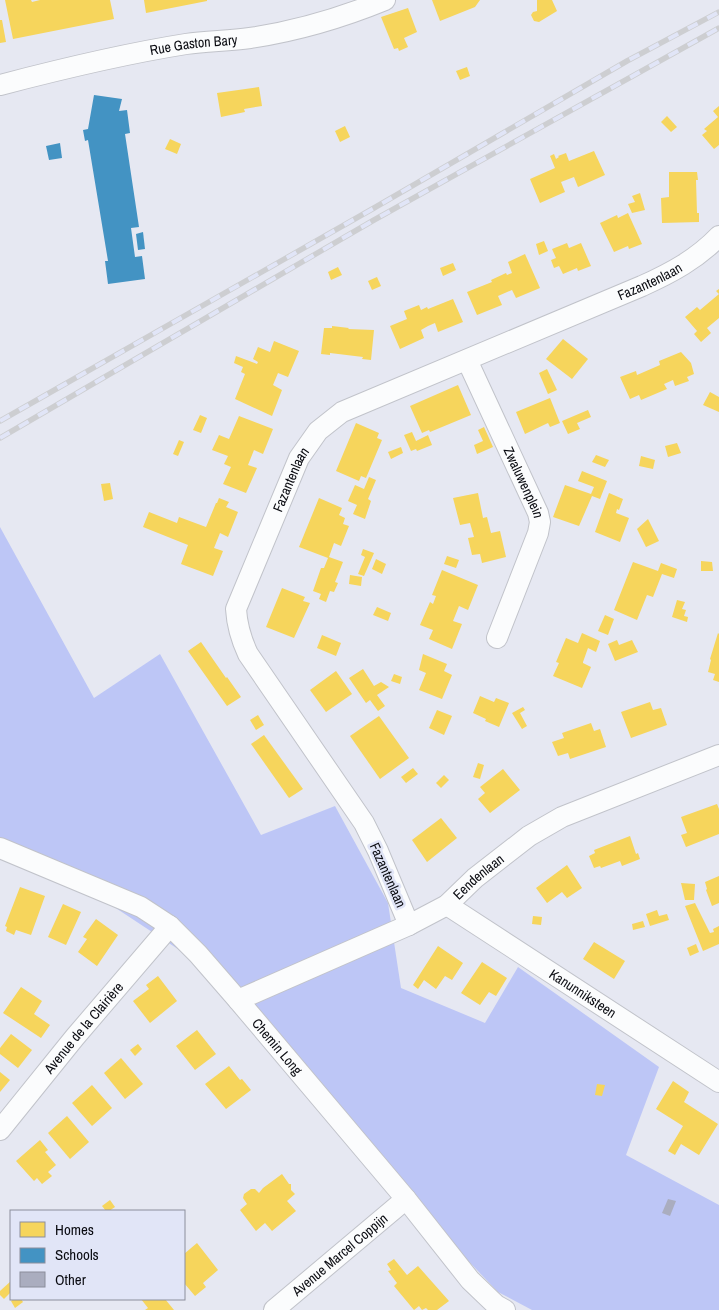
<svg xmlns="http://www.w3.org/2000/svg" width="719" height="1310" font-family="'Archivo Narrow',sans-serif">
	<rect width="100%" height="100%" fill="#e6e8f2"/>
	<polygon fill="#bdc6f6" points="0,527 94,698 160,654 261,835 335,806 388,903 401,988 485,1023 518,967 659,1067 626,1155 719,1205 719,1310 532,1310 498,1292 454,1246 237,988 96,895 0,858"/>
	<g fill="#f6d55c">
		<polygon points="5,0 31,0 32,2 40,0 110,0 114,19 13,39"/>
		<polygon points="144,0 207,0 207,1 146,13"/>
		<polygon points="432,0 480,0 475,7 440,21"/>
		<polygon points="537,0 552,0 557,11 539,22 534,21 531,15 533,12 537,11"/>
		<polygon points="408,8 417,32 404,38 408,47 399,51 398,48 394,49 381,17"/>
		<polygon points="0,20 2,20 6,42 0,43"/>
		<polygon points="467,67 470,76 460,80 456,71"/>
		<polygon points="259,87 262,106 244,109 245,112 221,117 217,93"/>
		<polygon points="719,106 719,145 714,149 702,135 707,131 704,129 718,117 713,111"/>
		<polygon points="667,116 677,127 671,132 661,122"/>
		<polygon points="345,126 350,137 340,142 335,131"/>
		<polygon points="170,139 181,144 177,154 165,149"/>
		<polygon points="594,151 605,175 578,187 574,177 561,182 565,192 540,203 530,179 555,168 550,156 554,154 556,159 559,157 558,156 566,153 569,161"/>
		<polygon points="669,172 697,172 698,180 696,180 697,213 699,213 699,222 662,223 661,198 669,197"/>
		<polygon points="640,193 645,210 632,213 628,204 635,202 632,196"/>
		<polygon points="628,213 642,244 629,249 628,246 614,252 600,223 617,215 618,218"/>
		<polygon points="544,241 548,251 539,255 536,244"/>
		<polygon points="567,243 569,248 581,243 591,266 578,271 577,268 563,274 559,266 554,268 551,260 556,258 552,249"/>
		<polygon points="525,254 540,288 516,298 512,290 498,296 502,305 477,315 467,292 492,282 491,280 506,273 507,275 512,273 508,262"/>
		<polygon points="453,263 456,270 443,276 440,268"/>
		<polygon points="338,267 342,275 331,280 328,272"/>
		<polygon points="377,277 381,286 372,290 368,281"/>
		<polygon points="719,289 719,318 707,328 711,333 701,342 694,334 697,331 685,317 697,307 700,310 719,294 716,291"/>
		<polygon points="453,299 463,322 438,332 435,323 428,326 421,330 424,338 400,349 390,326 407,319 404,311 419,305 421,310 427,307 428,309"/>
		<polygon points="332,326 349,328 348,329 374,330 371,360 362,359 363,357 330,353 330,355 321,354 324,328 332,328"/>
		<polygon points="563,339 588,359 572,379 546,359"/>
		<polygon points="274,341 299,351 288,377 278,373 273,385 282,390 272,416 235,399 245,374 241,372 243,367 234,363 236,356 257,364 258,362 253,359 258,347 270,352"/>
		<polygon points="681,352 691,363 694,374 687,377 689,381 675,386 673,380 664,384 667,389 641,400 639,395 630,399 620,377 636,371 637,375 660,365 659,361"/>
		<polygon points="547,369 557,390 548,394 539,373"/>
		<polygon points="458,385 471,415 430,432 429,430 422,433 410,406"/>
		<polygon points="710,392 719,397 719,412 703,405"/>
		<polygon points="550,398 560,423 550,427 548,423 525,434 516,412"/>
		<polygon points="588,410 591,417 577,423 580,429 568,434 562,421"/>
		<polygon points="200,415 207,418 201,433 193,430"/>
		<polygon points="239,416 273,429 263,454 254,450 248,465 257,468 246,493 223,484 231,467 224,464 228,456 212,450 219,435 229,439"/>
		<polygon points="356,423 379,433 377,438 382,440 366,478 361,476 359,481 336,471"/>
		<polygon points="484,427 493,447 477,454 474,445 483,441 478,430"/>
		<polygon points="412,432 416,441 428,435 432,445 417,451 416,449 411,451 404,435"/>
		<polygon points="179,440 184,442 178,456 173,454"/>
		<polygon points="677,443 681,453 668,457 665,446"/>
		<polygon points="401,447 403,453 391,459 388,452"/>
		<polygon points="596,455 609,460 605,467 592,462"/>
		<polygon points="641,456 655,460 653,469 639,466"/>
		<polygon points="582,471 607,481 600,499 592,496 579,526 553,517 565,485 591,494 594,487 578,481"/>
		<polygon points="369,477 376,480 368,499 371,501 365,519 353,514 357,505 348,501 355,485 364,489"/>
		<polygon points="110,483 113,499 104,501 101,484"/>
		<polygon points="478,493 483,518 487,517 491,533 500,531 506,557 482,563 480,554 472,555 468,538 474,537 470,523 460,525 453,498"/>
		<polygon points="609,493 623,499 619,510 617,509 616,513 629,518 620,542 595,532"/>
		<polygon points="219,498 229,502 226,507 238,512 228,537 220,533 214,548 223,551 213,576 181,564 188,545 143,527 149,512 177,523 179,517 206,527 216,503 217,503"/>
		<polygon points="319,498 342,508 339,515 345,518 343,524 349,526 341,546 334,543 329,557 343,562 335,582 338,583 334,592 330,591 326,602 319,599 321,594 313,591 321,568 324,568 328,558 299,547"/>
		<polygon points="648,519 659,541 646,547 637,529"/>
		<polygon points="363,549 374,553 364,576 358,574 365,557 361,555"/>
		<polygon points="447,556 459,560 456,568 444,564"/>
		<polygon points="376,559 386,564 382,574 372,569"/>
		<polygon points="701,561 712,562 713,571 701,571"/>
		<polygon points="633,562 658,571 661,563 677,569 674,578 662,574 653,597 647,595 637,620 614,610"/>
		<polygon points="442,570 478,585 468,610 459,606 453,621 462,624 452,649 429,639 433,630 420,625 430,602 433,604 436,596 432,595"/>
		<polygon points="350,575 362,577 361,586 349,584"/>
		<polygon points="282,588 305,597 303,601 310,603 294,638 266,627"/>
		<polygon points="677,600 685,602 682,609 686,610 684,616 688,617 687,622 672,617"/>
		<polygon points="377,607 391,613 388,621 373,615"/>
		<polygon points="605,615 614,619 608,635 598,631"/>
		<polygon points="582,633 600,641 596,652 588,648 583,662 583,663 591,667 582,688 553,676 559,663 556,662 566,638 578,643"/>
		<polygon points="718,633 719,634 719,682 713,680 715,674 708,672 711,660 710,659"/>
		<polygon points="322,635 341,643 336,656 317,648"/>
		<polygon points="617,640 619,645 632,640 638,652 615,661 608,644"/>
		<polygon points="201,642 226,678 227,677 241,697 227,706 188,651"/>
		<polygon points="423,654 447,664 444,671 452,675 442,699 419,690 426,673 419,670"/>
		<polygon points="363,669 374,686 381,682 389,687 377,695 385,706 378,711 370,700 366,703 349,678"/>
		<polygon points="336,671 352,694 326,712 310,690"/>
		<polygon points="394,674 402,677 400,684 391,681"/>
		<polygon points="480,696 494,702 496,698 509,703 499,727 485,721 486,719 473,713"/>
		<polygon points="650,702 653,710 661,708 667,725 631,738 621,712"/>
		<polygon points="523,707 525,710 520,713 527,726 522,729 512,713"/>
		<polygon points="437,710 452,716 444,735 429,728"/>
		<polygon points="258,715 264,725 256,730 250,720"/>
		<polygon points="379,716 409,758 380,779 350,736"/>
		<polygon points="591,723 594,731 600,729 606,747 570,759 568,753 558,756 552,742 564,738 562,733"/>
		<polygon points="264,735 303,789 289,798 251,744"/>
		<polygon points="478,763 484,765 480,779 473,777"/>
		<polygon points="413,768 418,774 406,783 401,777"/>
		<polygon points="503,769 520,790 490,813 478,799 485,793 480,787"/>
		<polygon points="444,775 449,780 441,788 436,783"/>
		<polygon points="717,804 719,809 719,834 686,847 681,835 687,833 681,817"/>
		<polygon points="441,818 457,838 427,862 412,840"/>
		<polygon points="630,836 636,854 638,853 640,859 622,866 620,861 601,868 600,866 594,868 589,856 595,853 594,850"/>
		<polygon points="567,865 582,888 567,898 562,892 547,903 536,888"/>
		<polygon points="719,876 719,903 712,906 706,890 707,889 705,882"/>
		<polygon points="681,883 695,884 694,900 685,900"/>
		<polygon points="20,887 45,896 31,935 16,930 14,935 6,931 7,927 5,926"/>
		<polygon points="695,903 710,933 714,932 713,929 719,926 719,944 703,951 685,906"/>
		<polygon points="63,904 81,912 66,945 48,937"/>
		<polygon points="657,910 659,916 667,914 669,920 650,926 646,914"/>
		<polygon points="533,916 542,917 541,925 532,924"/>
		<polygon points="96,919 118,935 97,966 78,952 87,939 83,937"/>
		<polygon points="643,921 645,927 633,930 632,924"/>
		<polygon points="594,942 625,961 614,979 583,959"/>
		<polygon points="696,944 699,952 690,956 687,948"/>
		<polygon points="438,946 463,963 452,980 445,976 436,989 424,980 418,989 413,985"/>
		<polygon points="482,962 507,978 496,996 489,992 480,1005 461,993"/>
		<polygon points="158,976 177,1001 150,1023 133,1001 149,989 146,985"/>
		<polygon points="21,987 42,1001 34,1014 50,1025 41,1038 3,1013"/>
		<polygon points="197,1030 216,1054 195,1070 176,1046"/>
		<polygon points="11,1034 32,1050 18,1068 0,1054 0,1048"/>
		<polygon points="138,1044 142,1049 135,1056 130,1050"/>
		<polygon points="121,1058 143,1084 125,1099 104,1073"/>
		<polygon points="229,1066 240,1080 242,1079 251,1090 226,1109 205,1084"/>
		<polygon points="0,1072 10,1080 0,1092"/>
		<polygon points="673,1081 689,1092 684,1102 718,1124 699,1155 681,1144 675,1155 668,1151 683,1126 656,1109"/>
		<polygon points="597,1084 605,1085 602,1096 595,1095"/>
		<polygon points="92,1085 112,1108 92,1126 72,1103"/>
		<polygon points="67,1116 89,1142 70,1159 48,1133"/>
		<polygon points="40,1140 48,1150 45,1152 56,1165 48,1172 52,1176 42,1184 37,1178 34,1181 16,1161"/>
		<polygon points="282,1174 289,1184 291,1184 291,1190 295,1194 287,1201 296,1211 272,1231 265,1223 256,1231 240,1210 247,1204 243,1198 244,1194 251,1189 255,1189 259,1193 263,1188"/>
		<polygon points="110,1200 115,1207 109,1211 106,1211 102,1206"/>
		<polygon points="197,1243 218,1270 203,1283 206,1287 195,1296 184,1283 184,1254"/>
		<polygon points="394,1259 407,1275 418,1266 449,1301 437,1310 428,1310 426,1308 422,1310 419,1306 414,1310 394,1286 397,1283 388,1271 391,1270 387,1264"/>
		<polygon points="11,1281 11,1292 4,1299 0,1295 0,1291"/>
		<polygon points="14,1299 21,1299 23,1302 15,1308 11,1301"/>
		<polygon points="141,1299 165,1299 174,1310 145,1310 148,1308"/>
	</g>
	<g fill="#4393c3">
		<polygon points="94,95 122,99 119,111 127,110 130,133 125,134 139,227 131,228 135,257 142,256 145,279 108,284 105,261 108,261 88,140 85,141 83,130 88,129"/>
		<polygon points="60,143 62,158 49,160 46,146"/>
		<polygon points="143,232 145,249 138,250 136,234"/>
	</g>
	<polygon fill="#aaadbf" points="668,1199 676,1201 670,1216 662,1213"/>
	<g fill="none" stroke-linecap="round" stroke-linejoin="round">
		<defs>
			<g id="street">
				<path id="s1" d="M0,85C61,69 123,54 186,44C207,41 229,41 250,38C297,31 341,18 385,0"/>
				<path id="s2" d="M467,360L538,513L540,522L538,533L497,638"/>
				<path id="s3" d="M0,848L141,907L170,926L198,954L238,1000L406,1199L470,1280L496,1305L505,1310"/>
				<path id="s4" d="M447,905L719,1082"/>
				<path id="s5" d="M409,925L378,851L364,823L248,654C241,639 237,626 236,609L299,458L318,431L342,412L642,286C671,273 697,259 719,236"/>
				<path id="s6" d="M238,1000L409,925L447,905L475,878L529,836L562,817L719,755"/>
				<path id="s7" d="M0,1130L75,1037L170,926"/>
				<path id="s8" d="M274,1310L406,1199"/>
			</g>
		</defs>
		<use href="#street" stroke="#c1c3ca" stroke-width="22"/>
		<use href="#street" stroke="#fbfcfd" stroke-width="20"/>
		<defs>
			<g id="rail">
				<polyline points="0,421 374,208 627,61 719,12"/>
				<polyline points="0,438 374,220 719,28"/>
			</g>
		</defs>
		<use href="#rail" stroke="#cdced1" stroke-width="5.5"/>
		<use href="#rail" stroke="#e1e5f7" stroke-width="4" stroke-dasharray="11" stroke-linecap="butt"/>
	</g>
	<g text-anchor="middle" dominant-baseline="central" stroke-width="5" stroke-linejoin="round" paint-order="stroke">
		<g font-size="14" fill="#0a0b11" stroke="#e1e5f7">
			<text stroke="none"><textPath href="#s1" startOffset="198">Rue Gaston Bary</textPath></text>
			<text stroke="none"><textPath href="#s5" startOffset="925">Fazantenlaan</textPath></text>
			<text stroke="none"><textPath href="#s5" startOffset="504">Fazantenlaan</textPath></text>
			<text stroke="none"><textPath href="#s2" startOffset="135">Zwaluwenplein</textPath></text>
			<text transform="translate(388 875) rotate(66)">Fazantenlaan</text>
			<text stroke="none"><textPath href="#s6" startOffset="272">Eendenlaan</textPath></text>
			<text stroke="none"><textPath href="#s4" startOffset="162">Kanunniksteen</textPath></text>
			<text stroke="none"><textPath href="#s7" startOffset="132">Avenue de la Clairière</textPath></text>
			<text stroke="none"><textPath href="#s3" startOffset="349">Chemin Long</textPath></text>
			<text stroke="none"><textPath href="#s8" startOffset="86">Avenue Marcel Coppijn</textPath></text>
		</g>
	</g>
	<rect x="10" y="1210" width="175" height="90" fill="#e1e5f7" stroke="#8b8e9b"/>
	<rect x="20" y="1222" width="25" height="15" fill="#f6d55c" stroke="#8b8e9b"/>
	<text x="55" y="1235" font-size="15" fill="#0a0b11">Homes</text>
	<rect x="20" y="1248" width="25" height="15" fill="#4393c3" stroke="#8b8e9b"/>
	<text x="55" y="1260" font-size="15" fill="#0a0b11">Schools</text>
	<rect x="20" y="1272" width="25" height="15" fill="#aaadbf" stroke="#8b8e9b"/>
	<text x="55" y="1285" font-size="15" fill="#0a0b11">Other</text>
</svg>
